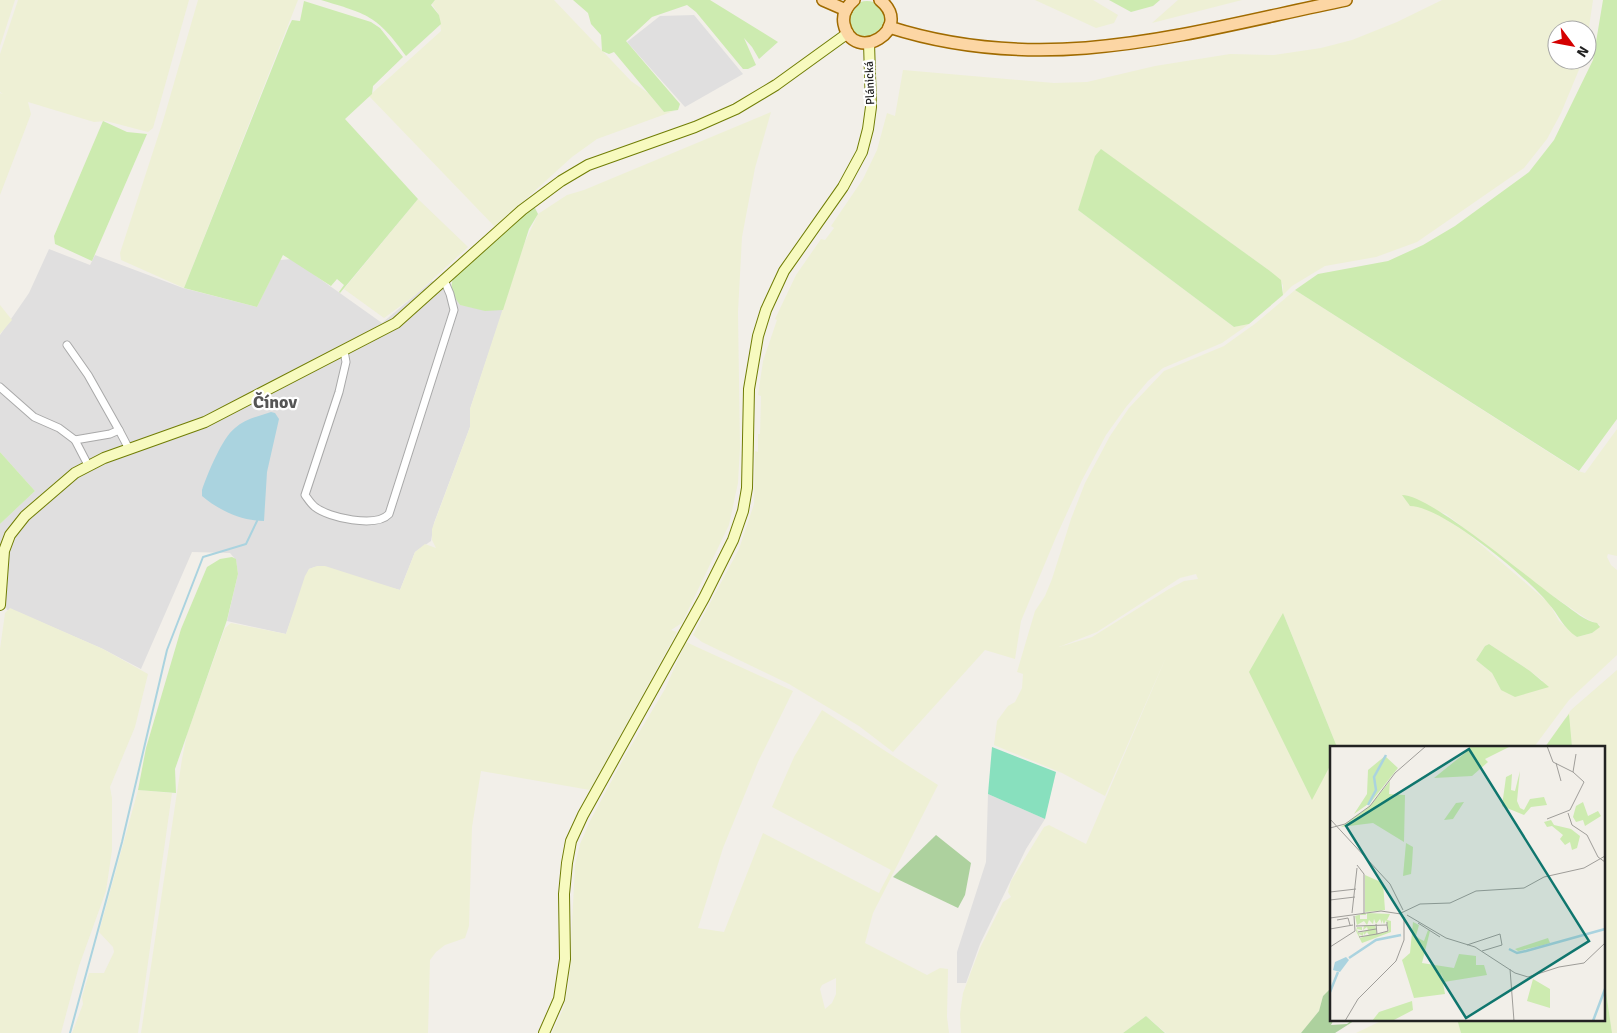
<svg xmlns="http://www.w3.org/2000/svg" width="1617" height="1033" font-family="Signika,sans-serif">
	<rect width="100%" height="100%" fill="#f2efe9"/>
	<g fill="#e0dfdf">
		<polygon points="694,15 743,74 685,107 627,42 660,16"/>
		<polygon points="49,249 90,265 95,255 183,288 257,307 280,260 292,259 382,323 432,281 452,290 460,305 503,310 470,409 470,427 434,523 431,541 415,552 400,590 315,567 309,569 286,634 227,621 238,574 236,560 230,553 192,552 141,669 103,649 13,610 7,610 0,590 0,524 35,491 0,452 0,335 29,293"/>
		<polygon points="988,794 1045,819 1026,849 980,944 966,983 957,983 957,952 986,862"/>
	</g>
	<g fill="#eef0d5" fill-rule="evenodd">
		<polygon points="0,0 15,0 0,46"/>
		<polygon points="18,0 189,0 153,128 148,132 106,121 94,122 28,102 31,114 0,195 0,93 3,94 0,92 0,54"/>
		<polygon points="198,0 298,0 184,288 121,260 120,253 163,121"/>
		<polygon points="435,0 554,0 631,81 648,93 664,112 674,111 597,139 572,157 495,227 369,96 441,31 439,15 432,4"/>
		<polygon points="1035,0 1093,0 1118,15 1114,23 1096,28"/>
		<polygon points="1178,0 1242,0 1152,23"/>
		<polygon points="1442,0 1593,0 1587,41 1587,30 1557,30 1557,60 1583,60 1561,113 1547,139 1524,168 1417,242 1376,257 1325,266 1292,286 1283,295 1283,285 1270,271 1101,150 1078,210 1234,327 1249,324 1222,343 1163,368 1148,381 1126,407 1106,435 1082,480 1056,537 1021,621 1015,659 985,650 893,752 859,726 789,684 702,642 693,635 739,549 754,504 755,451 758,452 758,434 760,434 761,396 758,395 763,361 777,320 775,319 796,275 821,239 825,240 834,228 831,226 863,179 877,150 887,113 895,116 903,70 1054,83 1087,82 1155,66 1230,54 1274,55 1321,48 1352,40 1397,22"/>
		<polygon points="771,112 755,168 742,237 738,312 740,448 738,483 729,525 682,623 671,630 677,632 590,790 481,771 472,827 469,926 465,938 445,945 436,952 430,960 428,1033 141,1033 182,759 187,734 225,628 231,623 286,634 305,576 309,569 317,566 325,566 400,590 415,552 425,544 436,548 432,540 432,529 470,427 470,409 524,244 538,214 567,195 584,190"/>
		<polygon points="418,199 468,247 414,296 384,318 344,289"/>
		<path d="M1295,290L1578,471L1585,473L1617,429V556L1608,554L1607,557L1611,565L1617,570V655L1569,700L1534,747H1337L1283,613L1322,780L1331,764V990L1323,996L1319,1011L1312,1021L1301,1033H1166L1146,1016L1123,1033H961L960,1014L963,993L980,948L1003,902L1011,897L1008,892L1011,881L1044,827L1049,825L1086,844L1167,655L1105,796L1062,773L994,745L997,721L1008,706L1015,702L1022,688L1023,674L1017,672L1035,611L1045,596L1052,579L1071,519L1085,483L1110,436L1129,408L1164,371L1224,346L1256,323ZM1407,501L1446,514L1541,588L1587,619L1600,625L1592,633L1577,637L1559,621L1549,603L1467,533L1431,510L1416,505H1409ZM1196,574L1198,579L1184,581L1169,589L1092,637L1059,647L1097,632L1180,578ZM1489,644L1530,671L1543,681L1501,690L1492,673L1476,660L1485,646Z"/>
		<polygon points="0,305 12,320 0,334"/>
		<polygon points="10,608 103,649 148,674 135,727 110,787 112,798 112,850 106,891 79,966 61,1033 0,1033 0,649 5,613"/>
		<path d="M686,642L793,691L758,762L723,848L698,928L724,932L763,833L879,893L891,870L772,807L794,757L822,710L938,785L873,913L865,943L927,975L940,968L948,969L947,1017L949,1033H552L564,1007L569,982L575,865L580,844L590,821L625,756L665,689ZM836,978V994L832,1003L825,1009L820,989L822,985Z"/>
		<polygon points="1617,670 1617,1033 1612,1033 1603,971 1603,747 1572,747 1568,715 1565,719 1571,710"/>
		<polygon points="138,790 172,793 138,1033 72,1033 83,1004 82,997 89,973 104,973 114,952 113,947 99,932"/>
		<polygon points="1385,1019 1457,1019 1461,1033 1356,1033"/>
	</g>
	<g fill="#cdebb0">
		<path d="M321,0H435L431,5L439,15L441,24L406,56C377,15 367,14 321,0Z"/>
		<polygon points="573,0 710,0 778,42 759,59 752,47 744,38 756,65 748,69 743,69 696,12 687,5 652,17 626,41 680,104 678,110 664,112 614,52 609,54 602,51 601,35 591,24 588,13"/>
		<polygon points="1109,0 1160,0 1153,6 1131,12"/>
		<polygon points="1603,0 1617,0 1617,419 1579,471 1295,290 1318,274 1388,261 1423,245 1455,226 1529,172 1554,140 1593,60"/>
		<polygon points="304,1 371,22 380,28 403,57 373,86 372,94 345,119 418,199 340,293 339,292 344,285 337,279 331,286 283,255 257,307 184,288 289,26 292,20 300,21"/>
		<circle cx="867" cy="19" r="18"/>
		<polygon points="103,121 127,132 147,134 92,261 55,244 54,236"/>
		<polygon points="1101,149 1270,271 1281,280 1283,295 1249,324 1234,327 1078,210 1095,156"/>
		<path d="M534,206L538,214L529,229L503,310L485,311L460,305C454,296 449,290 453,279Z"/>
		<polygon points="0,452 35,491 0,524"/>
		<path d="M1402,495C1432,495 1533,583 1564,604C1574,611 1585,621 1597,623L1600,627L1592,633L1577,637C1563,628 1559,615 1548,603C1527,577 1442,506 1410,506Z"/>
		<polygon points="232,557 236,559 238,574 227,620 175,769 176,793 138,790 146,748 181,629 207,567 220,559"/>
		<polygon points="1283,613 1337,747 1331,747 1331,764 1312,800 1249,672"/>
		<polygon points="1489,644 1530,671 1549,687 1515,697 1501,690 1492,673 1476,660 1485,646"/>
		<polygon points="1569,714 1572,747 1545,747 1565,719"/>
		<polygon points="1603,971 1612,1033 1461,1033 1457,1019 1603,1019"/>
		<polygon points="1146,1016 1165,1033 1123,1033"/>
	</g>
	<g fill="#add19e">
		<polygon points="936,835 971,863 965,895 958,908 893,877"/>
		<polygon points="1329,990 1331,990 1331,1019 1334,1019 1331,1025 1347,1024 1353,1019 1357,1019 1335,1033 1301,1033 1319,1011 1323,996"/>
	</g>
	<polygon fill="#88e0be" points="992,747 1056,772 1045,819 988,794"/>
	<path fill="#aad3df" d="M271,412L275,413L279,419L267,472L264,521C242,521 218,510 202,496V490C208,473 222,438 235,428C245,419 259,416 271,412Z"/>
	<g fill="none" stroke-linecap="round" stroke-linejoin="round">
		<polyline stroke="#aad3df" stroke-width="2" points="70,1033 122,842 167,650 203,557 246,544 257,521"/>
		<defs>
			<g id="street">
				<polyline points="67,345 88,375 119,430"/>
				<path d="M344,351L346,362L339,392L305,495C308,499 311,504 315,507C329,518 376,528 389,514L454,310L450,294L444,280"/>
				<polyline points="0,387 34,417 59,428 75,440 110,434 119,430 129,449"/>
				<polyline points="75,440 88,465"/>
			</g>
			<g id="secondary">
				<polyline points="0,605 4,551 10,535 25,516 75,473 104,458 205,422 396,323 522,210 561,181 588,165 695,127 736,109 776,85 848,33"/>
				<polyline points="544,1033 559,999 565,959 564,894 567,863 571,841 583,815 704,598 733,540 743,511 747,488 749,389 758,336 766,310 784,271 843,187 862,152 868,129 871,107 869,43"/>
			</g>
			<g id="primary">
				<polyline points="823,0 846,10"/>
				<path d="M854,0C847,6 842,14 844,24C853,66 916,29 880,0"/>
				<path d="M889,27C1048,78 1190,32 1346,0"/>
			</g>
		</defs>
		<use href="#street" stroke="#a9a9a9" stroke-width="9"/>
		<use href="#secondary" stroke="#707d05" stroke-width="12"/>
		<use href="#primary" stroke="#a06b00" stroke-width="14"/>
		<use href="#street" stroke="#fff" stroke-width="7"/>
		<use href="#secondary" stroke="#f7fabf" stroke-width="10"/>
		<use href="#primary" stroke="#fcd6a4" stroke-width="11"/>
	</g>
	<g text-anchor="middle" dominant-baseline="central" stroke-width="4.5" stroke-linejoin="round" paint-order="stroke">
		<g font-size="12" fill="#222" stroke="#fff">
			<text transform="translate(870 83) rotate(-92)">Plánická</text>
		</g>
		<g font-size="18" font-weight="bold" fill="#555" stroke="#fff">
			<text x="275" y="402">Čínov</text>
		</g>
	</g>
	<g transform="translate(1330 746)">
		<rect width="275" height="275" fill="#f2efe9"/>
		<path d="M139,0H181L155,13L158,16L142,30L104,32L140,3ZM55,10L68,22L41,56L24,68L37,48L38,24ZM190,25L187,55L190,62L194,64L200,53L214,51L217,59L201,61L194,69L172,60L176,31L182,28L181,44L185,45ZM60,35L59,48L75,49L74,96L43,77L11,81L40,60ZM134,56L123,73L114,74L126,57ZM253,56L258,70L268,65L271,70L255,80L253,74L246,76L243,71L246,60ZM221,74L224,79L241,83L250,90L247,102L242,104L240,96L235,99L230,93L233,89L222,80L217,81L214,76ZM76,97L83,101L82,118L81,128L73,130ZM35,129L53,137L55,164L35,166L36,169H30V173H37V167L60,168L57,174L61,175V186L32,197L26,185L27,181H32V184L27,183L28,187L33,186V190L29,188L30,192L39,189L37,186L34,189L33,186L38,184L37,181L33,184L34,180L45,179L47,188L59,185L56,174L54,178L52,174V178L50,173L46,178L44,173L43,178L39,174L37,179L34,175L27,179L25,170L35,167ZM83,176L89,179L86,190L90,193L94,195L98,184L100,185L92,217L124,222L129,208L146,210V219H154L157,229L114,236L111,226L115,248L84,252L72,214L80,207ZM218,192L220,197L214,199L188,205L185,203ZM203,233L220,243V262L197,255ZM82,255L83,264L62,275H42L49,266Z" fill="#cdebb0"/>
		<path d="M16,211L19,214L10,226L3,224L5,216Z" fill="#aad3df"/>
		<path fill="none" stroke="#aad3df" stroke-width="2.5" d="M38,59L46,44L44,31L56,9M179,203L187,207L196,205L275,183M19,212L46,194L71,189M0,246L8,226M263,275L275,243"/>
		<path fill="none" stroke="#9f9d99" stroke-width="1" d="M217,0L223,16L243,26L254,36L240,64L217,73M226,17L231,35M243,26L246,8M238,67L242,79L257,89L268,111L275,116M0,73L60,138L73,164M0,82L15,78L40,60L65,27L96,0M27,119L34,128V167M0,146L26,143M0,154L25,151M22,167L27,122M71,167L90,158L120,157L146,145L194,142L214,131L254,122L275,110M77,169L116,192L145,201L185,227L198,231L229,221L254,217L275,197M0,172L51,165L71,168M7,174L18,172L20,179M88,177L110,191M26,180L57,179V176M0,183L23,179M28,186L46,183M47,188L58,185L57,179M29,191L47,188L46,178M137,199L170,188L172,199L152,205M0,201L25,185L24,170M180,223L184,275M15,275L28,253L66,215L74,194V171"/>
		<path fill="#0f766e" fill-opacity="0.15" stroke="#0f766e" stroke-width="2.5" d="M139,3L259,195L136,272L16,80Z"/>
		<rect width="275" height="275" fill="none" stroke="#222" stroke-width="2.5"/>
	</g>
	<g transform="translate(1572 45) rotate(122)"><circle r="24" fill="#ffffff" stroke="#a7a7a7"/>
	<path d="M0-4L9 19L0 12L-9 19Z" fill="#d40000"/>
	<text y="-8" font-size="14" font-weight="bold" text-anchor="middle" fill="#222222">N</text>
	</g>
</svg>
